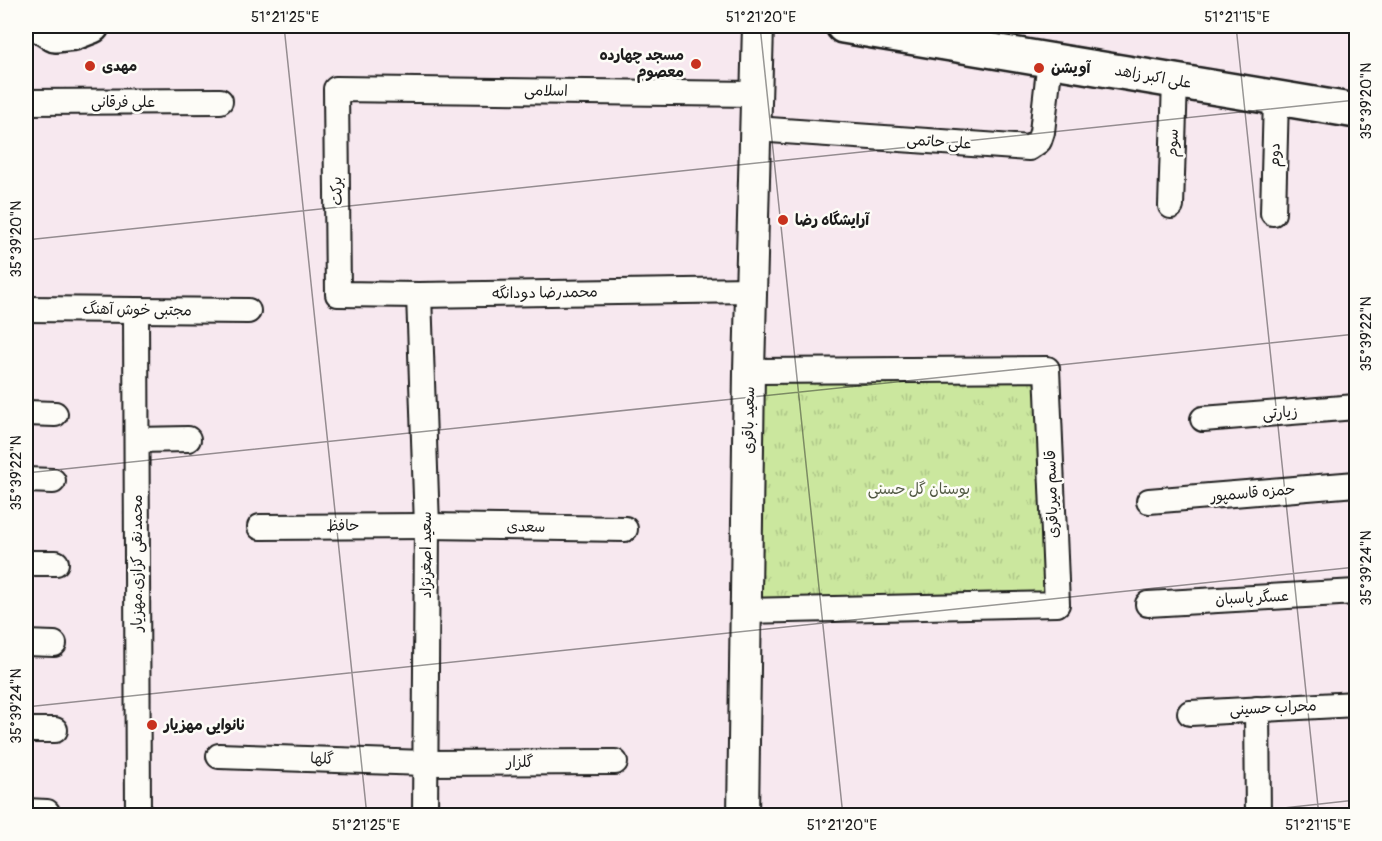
<svg xmlns="http://www.w3.org/2000/svg" width="1382" height="841" font-family="Pangolin,'Playpen Sans Arabic',sans-serif">
	<defs>
		<pattern id="park-tufts" width="24" height="20" patternUnits="userSpaceOnUse" patternTransform="scale(1.5)"><rect width="24" height="20" fill="#cbe79e"/><path d="M3 7l-1-3M5 7V3M7 7l1-3M15 17l-1-3M17 17v-4M19 17l1-3" fill="none" stroke="#aec688"/></pattern>
	</defs>
	<rect width="100%" height="100%" fill="#f7e8ef"/>
	<filter id="ink" filterUnits="userSpaceOnUse"><feTurbulence type="fractalNoise" baseFrequency=".0167" numOctaves="2"/><feDisplacementMap in="SourceGraphic" scale="12" xChannelSelector="R" yChannelSelector="G"/><feConvolveMatrix kernelMatrix="1 2 1 2 8 2 1 2 1" color-interpolation-filters="sRGB"/></filter>
	<g filter="url(#ink)">
		<polygon fill="url(#park-tufts)" stroke="#74825d" stroke-width="1.5" points="1040,377 1047,599 753,604 757,378"/>
		<g fill="none" stroke-linecap="round" stroke-linejoin="round">
			<defs>
				<g id="minor">
					<polyline points="978,26 981,48"/>
					<polyline points="26,102 220,101"/>
					<polyline points="755,129 1029,148 1039,141 1042,132 1050,60"/>
					<polyline points="1171,206 1175,81"/>
					<polyline points="1273,213 1276,98"/>
					<polyline points="751,290 419,295 338,294 336,89 756,94"/>
					<polyline points="419,295 427,526 425,816"/>
					<polyline points="26,309 248,311"/>
					<polyline points="136,311 138,816"/>
					<polyline points="26,413 55,414"/>
					<polyline points="1203,419 1356,407"/>
					<polyline points="137,440 188,439"/>
					<polyline points="26,480 53,481"/>
					<polyline points="1149,501 1356,484"/>
					<polyline points="260,527 427,526 625,529"/>
					<polyline points="26,563 56,563"/>
					<polyline points="1148,604 1356,592"/>
					<polyline points="746,611 1057,604 1047,369 749,371"/>
					<polyline points="26,643 54,644"/>
					<polyline points="1257,709 1258,816"/>
					<polyline points="1190,713 1356,704"/>
					<polyline points="26,730 55,730"/>
					<polyline points="219,756 425,763 615,762"/>
					<polyline points="26,811 47,812"/>
				</g>
				<polyline id="tertiary" points="743,816 749,371 758,26"/>
				<g id="secondary">
					<polyline points="41,26 55,35 74,33 92,26"/>
					<polyline points="843,26 1356,111"/>
				</g>
			</defs>
			<use href="#minor" stroke="#1c1c1c" stroke-width="28"/>
			<use href="#tertiary" stroke="#1c1c1c" stroke-width="34"/>
			<use href="#secondary" stroke="#1c1c1c" stroke-width="38"/>
			<use href="#minor" stroke="#fdfcf7" stroke-width="24"/>
			<use href="#tertiary" stroke="#fdfcf7" stroke-width="30"/>
			<use href="#secondary" stroke="#fdfcf7" stroke-width="33"/>
		</g>
	</g>
	<path fill="none" stroke="#1c1c1c" stroke-width="1.5" stroke-opacity="0.45" d="M284,26L367,816M760,26L843,816M1236,26L1319,816M26,240L1356,100M26,473L1356,334M26,707L1356,567M1210,816L1356,800"/>
	<g fill="#c8321e" stroke="#fdfcf7" stroke-width="2">
		<circle cx="696" cy="64" r="6"/>
		<circle cx="90" cy="66" r="6"/>
		<circle cx="1039" cy="68" r="6"/>
		<circle cx="783" cy="220" r="6"/>
		<circle cx="152" cy="725" r="6"/>
	</g>
	<g text-anchor="middle" dominant-baseline="central" stroke-width="5" stroke-linejoin="round" paint-order="stroke">
		<g font-size="15" font-weight="bold" fill="#1c1c1c" stroke="#fdfcf7" text-anchor="start">
			<text x="684" y="55" text-anchor="end">مسجد چهارده<tspan x="684" dy="17">معصوم</tspan></text>
			<text x="102" y="66">مهدی</text>
			<text x="1051" y="68">آویشن</text>
			<text x="795" y="220">آرایشگاه رضا</text>
			<text x="164" y="725">نانوایی مهزیار</text>
		</g>
		<g font-size="15" fill="#1c1c1c" stroke="#fdfcf7">
			<text transform="translate(1153 77) rotate(10)">علی اکبر زاهد</text>
			<text transform="translate(546 91) rotate(1)">اسلامی</text>
			<text x="123" y="102">علی فرقانی</text>
			<text transform="translate(939 142) rotate(4)">علی حاتمی</text>
			<text transform="translate(1173 143) rotate(-88)">سوم</text>
			<text transform="translate(1275 155) rotate(-89)">دوم</text>
			<text transform="translate(337 191) rotate(-91)">برکت</text>
			<text transform="translate(545 293) rotate(-1)">محمدرضا دودانگه</text>
			<text transform="translate(137 310) rotate(1)">مجتبی خوش آهنگ</text>
			<text transform="translate(1280 413) rotate(-4)">زیارتی</text>
			<text transform="translate(749 420) rotate(-89)">سعید باقری</text>
			<text transform="translate(1253 493) rotate(-5)">حمزه قاسمپور</text>
			<text transform="translate(1052 494) rotate(-92)">قاسم میرباقری</text>
			<text transform="translate(343 526) rotate(-1)">حافظ</text>
			<text transform="translate(526 527) rotate(1)">سعدی</text>
			<text transform="translate(426 555) rotate(-90)">سعید اصغرنژاد</text>
			<text transform="translate(137 563) rotate(-90)">محمدنقی کزازی.مهزیار</text>
			<text transform="translate(1252 598) rotate(-3)">عسگر پاسبان</text>
			<text transform="translate(1273 708) rotate(-3)">محراب حسینی</text>
			<text transform="translate(322 759) rotate(2)">گلها</text>
			<text x="520" y="762">گلزار</text>
		</g>
		<g font-size="15" fill="#515943" stroke="#fdfcf7">
			<text x="919" y="489">بوستان گل حسنی</text>
		</g>
	</g>
	<rect width="1382" height="841" fill="none" stroke="#fdfcf7" stroke-width="66"/>
	<rect x="33" y="33" width="1316" height="775" fill="none" stroke="#1c1c1c" stroke-width="2"/>
	<g font-size="15" text-anchor="middle" fill="#1c1c1c">
		<text x="285" y="22">51°21'25"E</text>
		<text x="761" y="22">51°21'20"E</text>
		<text x="1237" y="22">51°21'15"E</text>
		<text transform="translate(1366 101) rotate(-90)" y="5">35°39'20"N</text>
		<text transform="translate(16 239) rotate(-90)" y="5">35°39'20"N</text>
		<text transform="translate(1366 334) rotate(-90)" y="5">35°39'22"N</text>
		<text transform="translate(16 473) rotate(-90)" y="5">35°39'22"N</text>
		<text transform="translate(1366 568) rotate(-90)" y="5">35°39'24"N</text>
		<text transform="translate(16 706) rotate(-90)" y="5">35°39'24"N</text>
		<text x="366" y="830">51°21'25"E</text>
		<text x="842" y="830">51°21'20"E</text>
		<text x="1318" y="830">51°21'15"E</text>
	</g>
</svg>
